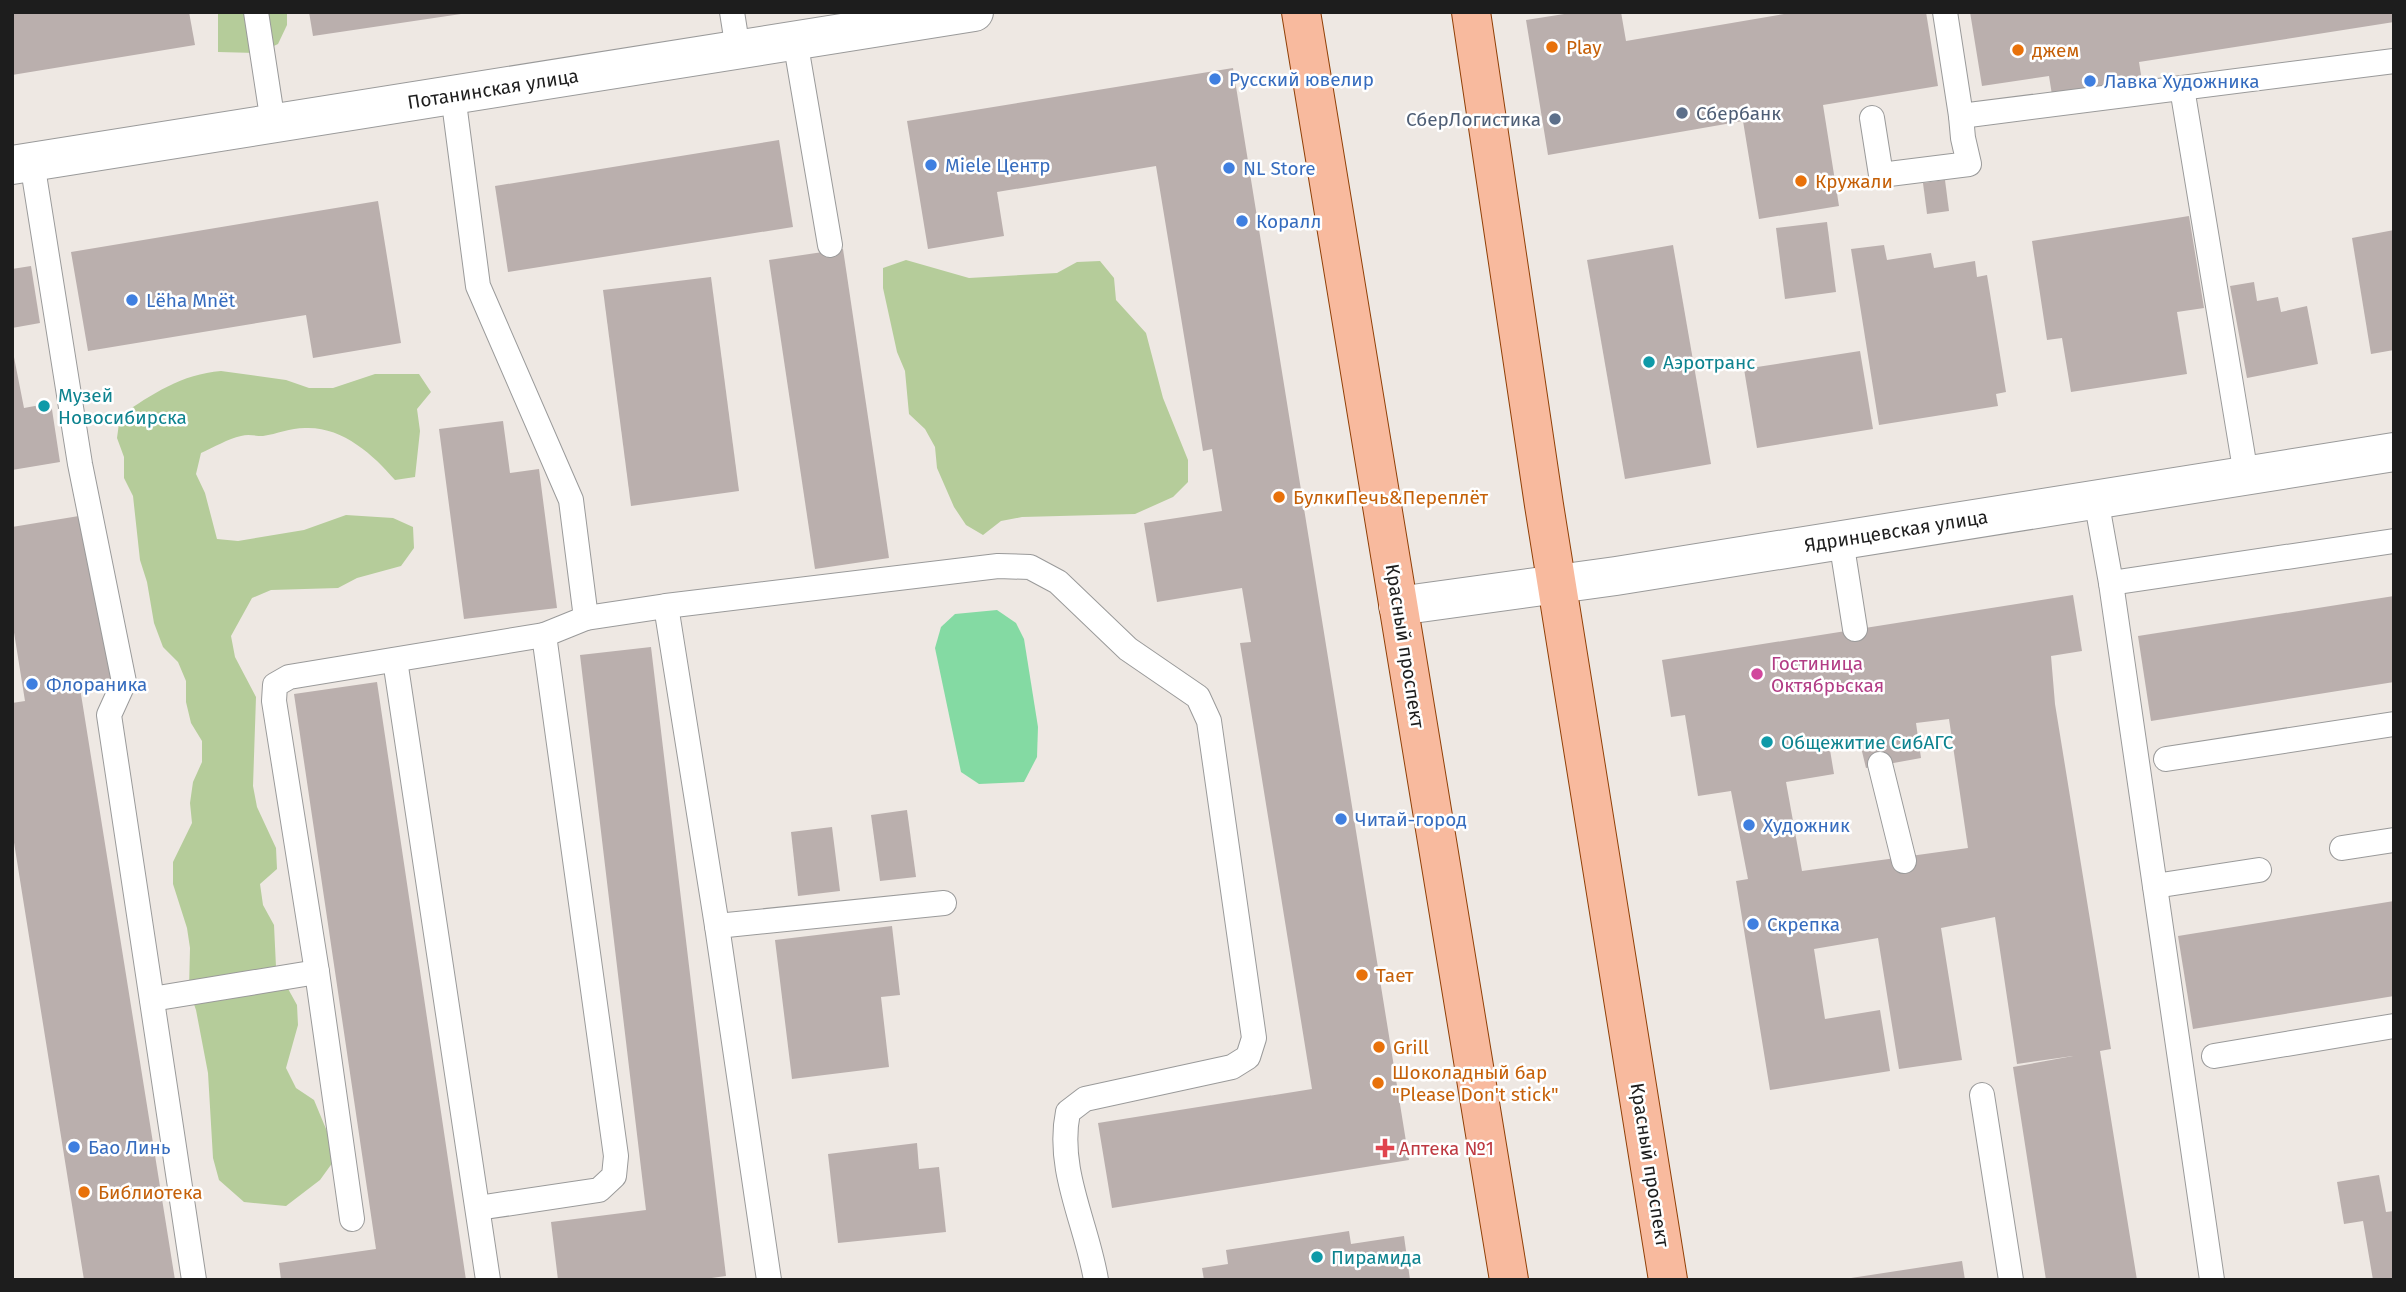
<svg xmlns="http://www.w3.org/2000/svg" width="2406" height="1292" font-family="'Fira Sans',sans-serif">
	<rect width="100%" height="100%" fill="#eee8e3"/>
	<g fill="#b5cc9a">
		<polygon points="218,12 287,12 287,25 278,44 259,53 218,52"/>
		<polygon points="906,260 969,278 1057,273 1077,262 1100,261 1114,278 1116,300 1146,333 1163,398 1188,460 1188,482 1173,497 1135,514 1022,517 1001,521 983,535 966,525 954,507 937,468 935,447 925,429 909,414 905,371 897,352 883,288 883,268"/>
		<path d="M221,371L286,380L309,388H333L375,374H419L431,392L417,409L420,431L415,477L395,480C373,454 341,426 305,428C290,428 277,434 263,436C256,436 248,434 241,436C228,439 214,447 201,453L196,474L205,493L217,539L238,541L304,530L346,515L393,518L413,527L414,548L401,566L357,578L338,588L271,590L252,598L231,636L235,657L256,697L253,786L257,807L276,848L277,869L260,884L263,905L274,925L276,967L297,1005L298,1025L286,1068L296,1088L314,1100L331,1141L333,1162L320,1180L286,1206L244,1202L219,1180L213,1158L208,1073L196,1010L189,990L190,948L187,928L173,884V862L192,823L190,803L193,782L202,762V741L191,723L186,702V681L178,662L163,647L154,623L147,582L140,560L133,496L124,478V457L117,438L120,416C152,394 182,374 221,371Z"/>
	</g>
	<polygon fill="#84daa3" points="997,610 1016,623 1024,639 1038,727 1037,757 1024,782 979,784 961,772 935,648 941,627 955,614"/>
	<g fill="#baafad" fill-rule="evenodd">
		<polygon points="12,12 189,12 195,45 12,75"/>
		<polygon points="309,12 461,12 461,14 313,36"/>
		<polygon points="1577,12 1621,12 1626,41 1796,12 1926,12 1938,86 1823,105 1839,206 1759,219 1743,121 1548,155 1526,20"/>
		<polygon points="1970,12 2394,12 2394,22 2139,62 2142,81 2052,95 2049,76 1982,86"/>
		<polygon points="1233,68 1409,1160 1112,1208 1098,1123 1312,1089 1240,643 1251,642 1242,588 1157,602 1144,523 1222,511 1212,449 1203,451 1156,166 997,192 1004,236 928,249 907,121"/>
		<polygon points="779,140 793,227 508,272 495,186"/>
		<polygon points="1945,180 1949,211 1927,214 1923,183"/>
		<polygon points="378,201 401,343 313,358 306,315 88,351 71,252"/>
		<polygon points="2189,216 2204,308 2177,312 2187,374 2071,392 2062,338 2047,340 2032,241"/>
		<polygon points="1827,222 1836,292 1785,299 1776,228"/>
		<polygon points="2394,230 2394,350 2371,354 2352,238"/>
		<polygon points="1673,245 1711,464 1625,479 1587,260"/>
		<polygon points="1884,245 1887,260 1931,253 1934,268 1975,261 1977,277 1987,275 2006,392 1996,394 1998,406 1879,425 1851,249"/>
		<polygon points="843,249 889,558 815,569 769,260"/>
		<polygon points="31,266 40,323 12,328 12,269"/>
		<polygon points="711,277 739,491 631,506 603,290"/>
		<polygon points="2254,282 2257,301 2278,297 2281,312 2307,306 2318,364 2247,378 2230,286"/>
		<polygon points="12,347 24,408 51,403 60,462 12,470"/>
		<polygon points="1860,351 1873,429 1757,448 1744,369"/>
		<polygon points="503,421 510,473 539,469 557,608 464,619 439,429"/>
		<polygon points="85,515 112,680 80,685 80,688 175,1280 84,1280 12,830 12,703 25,701 12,620 12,527"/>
		<path d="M2073,595L2082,651L2051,656L2055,704L2111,1049L2100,1051L2137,1280H2046L2013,1067L2073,1056L2017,1064L1995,917L1941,928L1962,1060L1899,1069L1878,938L1814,949L1825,1019L1880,1010L1890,1071L1770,1090L1736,881L1748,879L1731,791L1698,796L1685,715L1671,717L1662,660ZM1949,719L1968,848L1802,871L1786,782L1834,774L1829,744L1859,739L1866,768L1921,758L1916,723Z"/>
		<polygon points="2394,596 2394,682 2151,721 2138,636"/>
		<polygon points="651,647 726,1276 697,1280 558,1280 551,1222 646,1210 580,655"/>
		<polygon points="377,682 466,1280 281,1280 279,1263 376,1249 294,694"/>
		<polygon points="907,810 916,877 880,881 871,815"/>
		<polygon points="832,827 840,891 798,896 791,832"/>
		<polygon points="2394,901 2394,996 2193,1029 2178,936"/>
		<polygon points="892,926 900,995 881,997 889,1067 792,1079 775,940"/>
		<polygon points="917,1143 919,1169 939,1167 946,1232 838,1243 828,1154"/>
		<polygon points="2379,1175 2386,1212 2394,1211 2394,1280 2373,1280 2363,1221 2344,1224 2337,1182"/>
		<polygon points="1349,1231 1351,1244 1404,1236 1410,1280 1204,1280 1202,1268 1228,1264 1226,1250"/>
		<polygon points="1962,1261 1965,1280 1851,1280 1851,1278"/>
	</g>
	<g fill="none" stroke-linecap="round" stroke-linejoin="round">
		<defs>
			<g id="service">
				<polyline points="256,12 273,123"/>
				<polyline points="732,12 738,50"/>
				<polyline points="1945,12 1961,116 2394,61"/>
				<polyline points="795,40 830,245"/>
				<polyline points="2182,88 2246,475"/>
				<polyline points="453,95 478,286 571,500 586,618 544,635 616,1156 614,1176 599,1190 478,1208"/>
				<polyline points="1872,118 1881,175 1969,164 1963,138 1961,116"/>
				<polyline points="32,162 80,464 124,682 109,715 194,1280"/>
				<polyline points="2096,499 2111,583 2212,1280"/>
				<polyline points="1841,540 1855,629"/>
				<polyline points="2111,583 2394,541"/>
				<polyline points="666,606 717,926"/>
				<path d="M586,618L666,606L998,566L1030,567L1058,582L1128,649L1198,697L1209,721L1254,1038L1248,1057L1232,1067L1085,1099L1068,1112C1056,1170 1087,1224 1096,1280"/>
				<polyline points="395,660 488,1280"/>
				<polyline points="2166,759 2394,724"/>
				<polyline points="1880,764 1904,861"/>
				<polyline points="2342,848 2394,840"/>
				<polyline points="2155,886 2259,870"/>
				<polyline points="152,999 317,972"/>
				<polyline points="2214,1056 2394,1026"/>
				<polyline points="1982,1095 2011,1280"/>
				<polyline points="352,1219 317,972 274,701 275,685 289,677 544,635"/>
				<polyline points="769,1280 717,926 944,903"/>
			</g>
			<g id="minor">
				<polyline points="12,165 974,12"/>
				<polyline points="1398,606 1616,576 2394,452"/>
			</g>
			<g id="primary">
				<polyline points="1301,12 1509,1280"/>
				<polyline points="1471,12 1544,505 1668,1280"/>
			</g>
		</defs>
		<use href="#service" stroke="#9a9a9a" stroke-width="26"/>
		<use href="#minor" stroke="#9a9a9a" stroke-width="40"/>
		<use href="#primary" stroke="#903f06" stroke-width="40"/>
		<use href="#service" stroke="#fff" stroke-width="24"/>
		<use href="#minor" stroke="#fff" stroke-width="38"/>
		<use href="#primary" stroke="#f8ba9e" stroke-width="38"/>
	</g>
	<g fill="#e8710a" stroke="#fff" stroke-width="2.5">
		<circle cx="1552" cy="47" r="7"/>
		<circle cx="2018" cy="50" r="7"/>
		<circle cx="1801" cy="181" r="7"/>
		<circle cx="1279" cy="497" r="7"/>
		<circle cx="1362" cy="975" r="7"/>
		<circle cx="1379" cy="1047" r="7"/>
		<circle cx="1378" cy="1083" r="7"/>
		<circle cx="84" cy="1192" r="7"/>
	</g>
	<g fill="#3f7fe0" stroke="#fff" stroke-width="2.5">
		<circle cx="1215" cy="79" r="7"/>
		<circle cx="2090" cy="81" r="7"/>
		<circle cx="931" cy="165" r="7"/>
		<circle cx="1229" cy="168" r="7"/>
		<circle cx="1242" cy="221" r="7"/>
		<circle cx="132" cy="300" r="7"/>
		<circle cx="32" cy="684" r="7"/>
		<circle cx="1341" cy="819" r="7"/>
		<circle cx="1749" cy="825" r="7"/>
		<circle cx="1753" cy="924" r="7"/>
		<circle cx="74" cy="1147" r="7"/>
	</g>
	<g fill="#5c6f8a" stroke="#fff" stroke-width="2.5">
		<circle cx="1682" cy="113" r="7"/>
		<circle cx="1555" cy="119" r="7"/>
	</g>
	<g fill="#0f9aa8" stroke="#fff" stroke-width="2.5">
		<circle cx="1649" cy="362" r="7"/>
		<circle cx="44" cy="406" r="7"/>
		<circle cx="1767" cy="742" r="7"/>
		<circle cx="1317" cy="1257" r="7"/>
	</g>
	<circle fill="#d1479c" stroke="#fff" stroke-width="2.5" cx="1757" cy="674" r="7"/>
	<path fill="#e0444e" stroke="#fff" stroke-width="2.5" d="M1381.5 1137.5h7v7h7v7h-7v7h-7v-7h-7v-7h7z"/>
	<g text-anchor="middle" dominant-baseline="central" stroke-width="5" stroke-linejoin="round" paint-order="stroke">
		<g font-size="19" fill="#c56008" stroke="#fff" text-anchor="start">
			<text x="1566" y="47">Play</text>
			<text x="2032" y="50">джем</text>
			<text x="1815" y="181">Кружали</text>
			<text x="1293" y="497">БулкиПечь&amp;Переплёт</text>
			<text x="1376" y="975">Тает</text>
			<text x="1393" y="1047">Grill</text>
			<text x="1392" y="1072">Шоколадный бар<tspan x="1392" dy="22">"Please Don't stick"</tspan></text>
			<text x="98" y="1192">Библиотека</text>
		</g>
		<g font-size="19" fill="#366cbe" stroke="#fff" text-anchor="start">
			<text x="1229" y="79">Русский ювелир</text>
			<text x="2104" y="81">Лавка Художника</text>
			<text x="945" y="165">Miele Центр</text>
			<text x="1243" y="168">NL Store</text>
			<text x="1256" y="221">Коралл</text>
			<text x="146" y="300">Lёha Mnёt</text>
			<text x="46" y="684">Флораника</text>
			<text x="1355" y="819">Читай-город</text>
			<text x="1763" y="825">Художник</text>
			<text x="1767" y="924">Скрепка</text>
			<text x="88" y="1147">Бао Линь</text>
		</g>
		<g font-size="19" fill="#1d1d1d" stroke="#fff">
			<text transform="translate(493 89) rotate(-9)">Потанинская улица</text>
			<text transform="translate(1896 531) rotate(-9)">Ядринцевская улица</text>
			<text transform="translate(1405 646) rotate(81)">Красный проспект</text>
			<text transform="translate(1650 1165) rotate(81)">Красный проспект</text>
		</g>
		<g font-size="19" fill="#4e5e75" stroke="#fff" text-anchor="start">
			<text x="1696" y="113">Сбербанк</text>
			<text x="1541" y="119" text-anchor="end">СберЛогистика</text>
		</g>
		<g font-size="19" fill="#0d838f" stroke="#fff" text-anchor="start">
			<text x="1663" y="362">Аэротранс</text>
			<text x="58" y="395">Музей<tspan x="58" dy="22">Новосибирска</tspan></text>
			<text x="1781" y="742">Общежитие СибАГС</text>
			<text x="1331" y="1257">Пирамида</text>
		</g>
		<g font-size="19" fill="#b23c85" stroke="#fff" text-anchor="start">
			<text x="1771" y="663">Гостиница<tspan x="1771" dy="22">Октябрьская</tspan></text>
		</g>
		<g font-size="19" fill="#be3a42" stroke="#fff" text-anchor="start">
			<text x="1399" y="1148">Аптека №1</text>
		</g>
	</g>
	<rect width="2406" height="1292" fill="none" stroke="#1d1d1d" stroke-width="28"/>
</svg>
